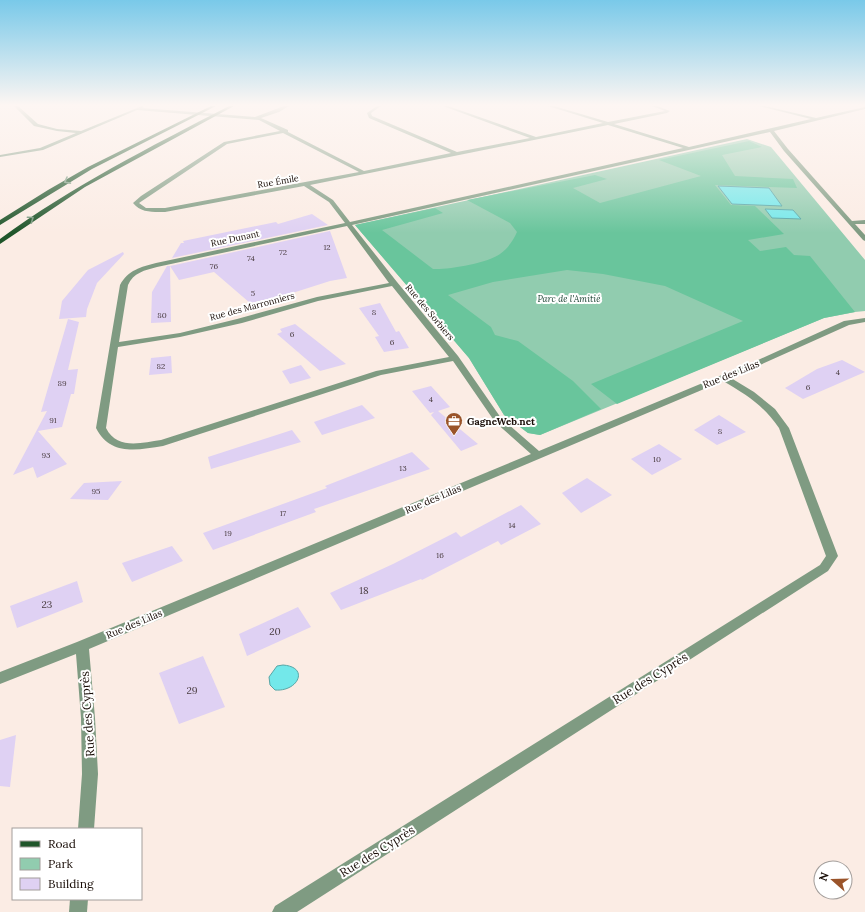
<svg xmlns="http://www.w3.org/2000/svg" width="865" height="912" font-family="Lora,serif">
	<rect width="100%" height="100%" fill="#fbece4"/>
	<polygon fill="#91ccaf" points="747,139 771,147 865,260 865,311 855,312 824,318 540,435 528,433 504,415 469,358 355,225"/>
	<path fill="#69c59c" d="M749,141L762,147L722,155L735,176L793,179L797,188L715,185L731,205L755,206L784,234L748,240L760,251L786,247L794,255L810,256L855,312L824,318L617,404L591,384L743,321L665,286L603,274L567,270L493,282L448,295L491,327L495,335L518,341L573,381L601,409L540,435L528,433L504,415L469,358L355,225L435,208L443,213L382,230L433,269C447,270 488,263 500,254C508,248 513,241 517,232L510,223L467,200L595,175L607,179L573,188L600,203L701,176L659,160Z"/>
	<g fill="#73e8ea" stroke="#58a6a6">
		<polygon points="718,186 769,188 782,206 732,204"/>
		<polygon points="765,209 793,210 801,219 772,218"/>
		<path d="M283,665C310,667 298,692 275,690L270,685L269,677L277,666Z"/>
	</g>
	<g fill="#dfd1f3">
		<polygon points="312,214 328,225 172,258 181,243 184,243 183,241 276,222 278,224"/>
		<polygon points="330,231 347,278 330,281 283,296 250,303 214,272 179,280 170,266"/>
		<polygon points="123,252 124,254 97,283 87,309 86,317 59,319 62,301 88,270"/>
		<polygon points="167,266 170,266 171,322 151,323 152,292"/>
		<polygon points="380,303 396,332 399,331 409,348 384,352 375,337 379,336 359,308"/>
		<polygon points="68,319 79,322 68,370 78,369 74,394 71,394 62,427 38,431 67,464 37,478 33,467 13,475 47,411 41,412"/>
		<polygon points="295,324 346,364 320,371 277,334 282,332 280,329"/>
		<polygon points="171,356 172,373 149,375 151,358"/>
		<polygon points="842,360 865,372 803,399 785,388 817,369"/>
		<polygon points="301,365 311,378 290,384 282,371"/>
		<polygon points="431,386 450,407 438,411 478,444 461,451 431,415 434,412 430,413 412,391"/>
		<polygon points="362,405 375,418 322,435 314,422"/>
		<polygon points="719,415 746,432 717,445 694,430"/>
		<polygon points="292,430 301,442 211,469 208,457"/>
		<polygon points="659,444 682,459 652,475 631,459"/>
		<polygon points="412,452 430,469 314,509 316,512 213,550 203,533 327,488 325,486"/>
		<polygon points="587,478 612,495 581,513 562,493"/>
		<polygon points="122,481 108,500 70,499 84,483"/>
		<polygon points="521,505 541,524 501,545 498,541 422,580 421,579 341,610 330,593 393,564 456,532 461,537"/>
		<polygon points="172,546 183,561 132,582 122,563"/>
		<polygon points="77,581 83,602 17,628 10,606"/>
		<polygon points="298,607 311,627 247,656 239,634"/>
		<polygon points="203,656 225,707 179,724 159,673"/>
		<polygon points="16,735 10,787 0,786 0,740"/>
	</g>
	<g fill="none" stroke-linecap="round" stroke-linejoin="round">
		<g fill="#7f9b82" fill-rule="evenodd">
			<path d="M14,106H18L38,124L57,129L81,131L142,106L144,107L142,108L255,117L284,106H289L279,112L261,118L288,130V132L364,171L451,153L369,118L367,113L377,106H381L371,113L372,116L457,152L530,138L443,106H448L536,137L603,123L548,106H554L608,122L665,111L652,106H657L670,111L667,113L614,124L689,147L811,119L759,106H765L816,118L865,107V109L774,131L788,149L852,221L865,220V224H855L865,235V241L863,240L784,151L770,132L352,225L397,282L458,356L501,418L539,451L758,360L844,321L865,318V322L849,325L731,378L754,392L775,409L789,428L838,556L828,571L297,912H272L275,906L820,565L826,556L779,428C763,405 747,395 723,381L89,649L95,718L98,774L94,829H78L82,774L81,718L76,654L0,684V672L77,642L531,454L495,422L453,361L381,375L163,446C137,450 110,456 96,428L120,285C128,270 141,267 156,263L345,223L329,202L304,186L165,212C153,212 141,213 133,203L141,196L224,142L280,131L259,120L137,110L43,150L0,157V155L40,148L76,133L57,131L34,126ZM608,125L683,148L350,222L333,200L310,185ZM283,133L359,172L165,208H146L139,203L227,144ZM347,226L389,283L317,297L237,319L180,333L119,342L128,285C133,273 145,270 157,267ZM392,286L449,357L376,371L161,440C141,443 117,450 106,428L118,347L180,337L242,323L318,301Z"/>
			<polygon points="70,899 88,899 87,912 69,912"/>
		</g>
		<g fill="#1f552a" fill-rule="evenodd">
			<polygon points="211,106 216,106 92,169 0,225 0,220 48,190 88,167"/>
			<path d="M229,106H234L85,187L0,244V239C72,186 150,147 229,106Z"/>
		</g>
	</g>
	<defs><path id="oneway-chevron" d="M-2-3.5L2.5 0L-2 3.5" fill="none" stroke-width="1.6" stroke-linecap="round" stroke-linejoin="round"/></defs>
	<g stroke="#79997f">
		<use href="#oneway-chevron" transform="translate(67 181) rotate(151)"/>
		<use href="#oneway-chevron" transform="translate(31 219) rotate(-35)"/>
	</g>
	<linearGradient id="sky" x2="0" y2="1"><stop stop-color="#79c9e9"/><stop offset="0.45" stop-color="#fdf6f3"/><stop offset="1" stop-color="#fdf6f3" stop-opacity="0"/></linearGradient>
	<rect width="865" height="233" fill="url(#sky)"/>
	<defs>
		<symbol id="office-pin" viewBox="-11 -11 22 30"><path d="M0 17L-7.5 6A9.5 9.5 0 1 1 7.5 6Z" fill="#9a542a" stroke="#fff"/><path d="M-6-3h4V-5.5h4V-3h4V5H-6ZM-1-4.5V-3h2v-1.5ZM-6 0V1H6V0Z" fill="#fff"/></symbol>
	</defs>
	<g fill-rule="evenodd">
		<use href="#office-pin" x="444" y="411" width="20" height="27"/>
	</g>
	<g text-anchor="middle" dominant-baseline="central" stroke-width="4" stroke-linejoin="round" paint-order="stroke">
		<g font-size="8" fill="#4a3d41">
			<text x="327" y="247">12</text>
			<text x="283" y="252">72</text>
			<text x="251" y="258">74</text>
			<text x="214" y="266">76</text>
			<text x="253" y="293">5</text>
			<text x="374" y="312">8</text>
			<text x="162" y="315">80</text>
			<text x="292" y="334">6</text>
			<text x="392" y="342">6</text>
			<text x="161" y="366">82</text>
			<text x="838" y="372">4</text>
			<text x="62" y="383">89</text>
			<text x="808" y="387">6</text>
			<text x="431" y="399">4</text>
			<text x="53" y="420">91</text>
			<text x="720" y="431">8</text>
			<text x="46" y="455">93</text>
			<text x="657" y="459">10</text>
			<text x="403" y="468">13</text>
			<text x="96" y="491">95</text>
			<text x="283" y="513">17</text>
			<text x="512" y="525">14</text>
			<text x="228" y="533">19</text>
			<text x="440" y="555">16</text>
		</g>
		<g font-size="9" fill="#180c06" stroke="#fff">
			<text transform="translate(278 181) rotate(-10)">Rue Émile</text>
			<text transform="translate(235 238) rotate(-12)">Rue Dunant</text>
			<text transform="translate(252 306) rotate(-15)">Rue des Marronniers</text>
			<text transform="translate(430 312) rotate(50)">Rue des Sorbiers</text>
		</g>
		<g font-size="9" font-style="italic" fill="#153d2d" stroke="#fff">
			<text x="569" y="298">Parc de l'Amitié</text>
		</g>
		<g font-size="10" fill="#180c06" stroke="#fff">
			<text transform="translate(731 374) rotate(-22)">Rue des Lilas</text>
			<text transform="translate(433 499) rotate(-23)">Rue des Lilas</text>
			<text transform="translate(134 624) rotate(-23)">Rue des Lilas</text>
		</g>
		<g font-size="10" font-weight="bold" fill="#180c06" stroke="#fff" text-anchor="start">
			<text x="467" y="421">GagneWeb.net</text>
		</g>
		<g font-size="10" fill="#4a3d41">
			<text x="364" y="590">18</text>
			<text x="47" y="604">23</text>
			<text x="275" y="631">20</text>
			<text x="192" y="690">29</text>
		</g>
		<g font-size="12" fill="#180c06" stroke="#fff">
			<text transform="translate(650 678) rotate(-32)">Rue des Cyprès</text>
			<text transform="translate(87 714) rotate(-94)">Rue des Cyprès</text>
			<text transform="translate(377 851) rotate(-32)">Rue des Cyprès</text>
		</g>
	</g>
	<rect x="12" y="828" width="130" height="72" fill="#ffffff" stroke="#a39e9b"/>
	<rect x="20" y="841" width="20" height="6" fill="#1f552a" stroke="#a39e9b"/>
	<text x="48" y="848" font-size="12" fill="#180c06">Road</text>
	<rect x="20" y="858" width="20" height="12" fill="#91ccaf" stroke="#a39e9b"/>
	<text x="48" y="868" font-size="12" fill="#180c06">Park</text>
	<rect x="20" y="878" width="20" height="12" fill="#dfd1f3" stroke="#a39e9b"/>
	<text x="48" y="888" font-size="12" fill="#180c06">Building</text>
	<g transform="translate(833 880) rotate(290)"><circle r="19" fill="#ffffff" stroke="#a39e9b"/>
	<path d="M0-3L7 15L0 10L-7 15Z" fill="#9a542a"/>
	<text y="-6" font-size="11" font-weight="bold" text-anchor="middle" fill="#180c06">N</text>
	</g>
</svg>
